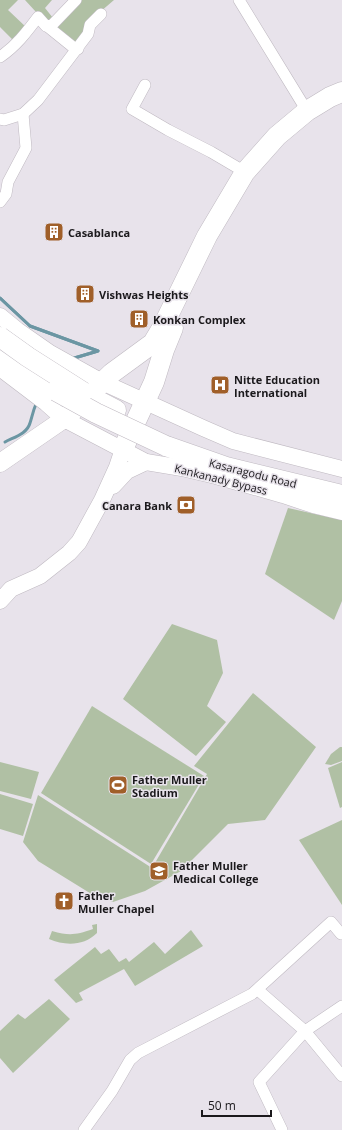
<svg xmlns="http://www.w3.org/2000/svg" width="342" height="1130" font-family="'Open Sans',sans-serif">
	<rect width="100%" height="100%" fill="#e8e3eb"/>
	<g fill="#b0c0a4">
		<polygon points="0,0 18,0 8,10 27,28 14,41 0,27"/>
		<polygon points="25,0 52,0 45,8 53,18 47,24"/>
		<polygon points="79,0 114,0 100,12 77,46 53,28"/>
		<polygon points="288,508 342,520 342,601 334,620 265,574"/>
		<polygon points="172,624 217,640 223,673 207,706 226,722 196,756 123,699"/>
		<polygon points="253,693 316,747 265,820 228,824 181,871 145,891 113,902 93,895 38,861 23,842 38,795 152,868 207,774 194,766"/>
		<polygon points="92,706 204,776 151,864 41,793"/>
		<polygon points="340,747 342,747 342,761 331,765 325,764 331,754"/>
		<polygon points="0,762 39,772 31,799 0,791"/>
		<polygon points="342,762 342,807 340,808 328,768"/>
		<polygon points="0,794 33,804 23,836 0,829"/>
		<polygon points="342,820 342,905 299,840"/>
		<path d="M97,924V933C84,946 65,946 49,939L52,931C70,936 75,935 93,929L92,925Z"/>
		<polygon points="191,930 203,946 135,986 124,969 79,993 83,1000 76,1003 54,980 95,947 101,954 109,949 119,962 126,958 129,962 154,942 165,954"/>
		<polygon points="49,999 70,1019 13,1073 0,1058 0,1031 18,1014 25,1019"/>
	</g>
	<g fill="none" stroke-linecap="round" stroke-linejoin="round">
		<g stroke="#6b96a3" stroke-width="3">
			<polyline points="0,298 30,326 98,351 71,359"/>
			<polyline points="0,298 30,326 98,351 71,359"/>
			<path d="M5,442C14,437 27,434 30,423C32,417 33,411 36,404"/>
		</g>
		<defs>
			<g id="street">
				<polyline points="239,0 307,111"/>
				<polyline points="47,26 73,47 78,49"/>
				<path d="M0,57C16,46 26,33 38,17L46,26L52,25L76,0"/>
				<polyline points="145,85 132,109 168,130 211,152 245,172"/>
				<polyline points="0,119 4,120 23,114 38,100 88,34 90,25 101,14"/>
				<polyline points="0,202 6,194 8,182 26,148 23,114"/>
				<polyline points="258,990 305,1031 342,1076"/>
				<polyline points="84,1130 112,1091 130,1060 138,1053 252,994 331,922 341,934"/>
				<polyline points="282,1130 259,1082 305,1031 342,1006"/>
			</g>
			<g id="secondary">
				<polyline points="0,316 17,330 50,353 102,382 203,428 233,441 342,469"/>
				<polyline points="0,368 46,403 64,419 146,462 182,468 216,476 283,495 313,505 342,512"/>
				<polyline points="113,486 127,471 146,462"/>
				<polyline points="0,601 11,589 40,576 69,553 79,542 102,500 117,467 123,449"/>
			</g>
			<polyline id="primary" points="0,463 64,419"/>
			<g id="highway">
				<polyline points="0,353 14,364 56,391"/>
				<polyline points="91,397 116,410"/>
				<polyline points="64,419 112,373 153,343 162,328 207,236 245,172 277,136 307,111 330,97 342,92"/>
				<polyline points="166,446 226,467 342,495"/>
				<polyline points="123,449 154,382 164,350 173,328"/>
			</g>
		</defs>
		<use href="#street" stroke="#bfb9c1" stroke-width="12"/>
		<use href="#secondary" stroke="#bfb9c1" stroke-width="17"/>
		<use href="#primary" stroke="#bfb9c1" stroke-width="19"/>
		<use href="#highway" stroke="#bfb9c1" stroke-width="21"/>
		<use href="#street" stroke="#fff" stroke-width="11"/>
		<use href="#secondary" stroke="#fff" stroke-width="16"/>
		<use href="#primary" stroke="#fff" stroke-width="18"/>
		<use href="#highway" stroke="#fff" stroke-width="20"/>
		<defs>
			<g id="highway-bridge">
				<polyline points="0,337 28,357 83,392"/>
				<polyline points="56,391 96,413 166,446"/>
			</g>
		</defs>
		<use href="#highway-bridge" stroke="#bfb9c1" stroke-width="21" stroke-linecap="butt"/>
		<use href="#highway-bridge" stroke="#fff" stroke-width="20"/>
	</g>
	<defs>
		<symbol id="building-square" viewBox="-11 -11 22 22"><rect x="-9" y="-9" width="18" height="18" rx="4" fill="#a05f29" stroke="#e8e3eb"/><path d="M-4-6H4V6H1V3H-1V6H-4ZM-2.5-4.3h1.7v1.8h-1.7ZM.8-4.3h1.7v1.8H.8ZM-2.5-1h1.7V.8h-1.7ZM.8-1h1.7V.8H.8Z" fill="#fff"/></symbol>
		<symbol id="hospital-square" viewBox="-11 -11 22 22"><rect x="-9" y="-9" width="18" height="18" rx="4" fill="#a05f29" stroke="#e8e3eb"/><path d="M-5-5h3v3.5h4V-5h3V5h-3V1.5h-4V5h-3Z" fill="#fff"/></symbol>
		<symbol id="bank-square" viewBox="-11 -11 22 22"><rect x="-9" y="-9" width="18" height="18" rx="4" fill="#a05f29" stroke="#e8e3eb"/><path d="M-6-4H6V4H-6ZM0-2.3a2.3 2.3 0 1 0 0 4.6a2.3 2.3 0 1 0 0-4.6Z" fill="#fff"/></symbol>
		<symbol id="stadium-square" viewBox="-11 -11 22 22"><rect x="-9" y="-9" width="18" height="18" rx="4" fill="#a05f29" stroke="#e8e3eb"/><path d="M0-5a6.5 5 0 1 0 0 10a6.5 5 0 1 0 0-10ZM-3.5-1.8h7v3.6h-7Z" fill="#fff"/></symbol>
		<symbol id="university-square" viewBox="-11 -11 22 22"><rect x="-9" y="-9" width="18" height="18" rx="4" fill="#a05f29" stroke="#e8e3eb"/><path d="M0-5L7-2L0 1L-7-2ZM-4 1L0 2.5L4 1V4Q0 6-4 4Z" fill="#fff"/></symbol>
		<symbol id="church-square" viewBox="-11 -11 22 22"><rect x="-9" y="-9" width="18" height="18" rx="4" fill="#a05f29" stroke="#e8e3eb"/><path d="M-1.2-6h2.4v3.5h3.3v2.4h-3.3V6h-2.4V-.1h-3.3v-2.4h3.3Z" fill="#fff"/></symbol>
	</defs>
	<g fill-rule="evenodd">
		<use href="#building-square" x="43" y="221" width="22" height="22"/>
		<use href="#building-square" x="74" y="283" width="22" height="22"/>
		<use href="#building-square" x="128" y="308" width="22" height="22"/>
		<use href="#hospital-square" x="209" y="374" width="22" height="22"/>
		<use href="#bank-square" x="175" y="494" width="22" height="22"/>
		<use href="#stadium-square" x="107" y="774" width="22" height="22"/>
		<use href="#university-square" x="148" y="860" width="22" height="22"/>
		<use href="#church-square" x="53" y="890" width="22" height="22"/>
	</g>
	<g text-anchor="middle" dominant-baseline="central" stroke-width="3" stroke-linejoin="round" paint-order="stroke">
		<g font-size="11" font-weight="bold" fill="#1b191c" stroke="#e8e3eb" text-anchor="start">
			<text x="68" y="232">Casablanca</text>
			<text x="99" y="294">Vishwas Heights</text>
			<text x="153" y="319">Konkan Complex</text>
			<text x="234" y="379">Nitte Education<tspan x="234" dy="13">International</tspan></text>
			<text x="172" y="505" text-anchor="end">Canara Bank</text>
			<text x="132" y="779">Father Muller<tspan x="132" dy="13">Stadium</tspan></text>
			<text x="173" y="865">Father Muller<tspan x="173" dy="13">Medical College</tspan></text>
			<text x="78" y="895">Father<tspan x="78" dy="13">Muller Chapel</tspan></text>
		</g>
		<g font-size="11" fill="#1b191c" stroke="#e8e3eb">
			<text transform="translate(253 473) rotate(14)">Kasaragodu Road</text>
			<text transform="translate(221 479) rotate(14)">Kankanady Bypass</text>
		</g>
	</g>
	<path d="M202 1110v6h69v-6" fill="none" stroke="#1b191c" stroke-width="2"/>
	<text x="208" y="1110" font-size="12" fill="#1b191c" stroke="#e8e3eb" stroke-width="3" paint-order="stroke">50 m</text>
</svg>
